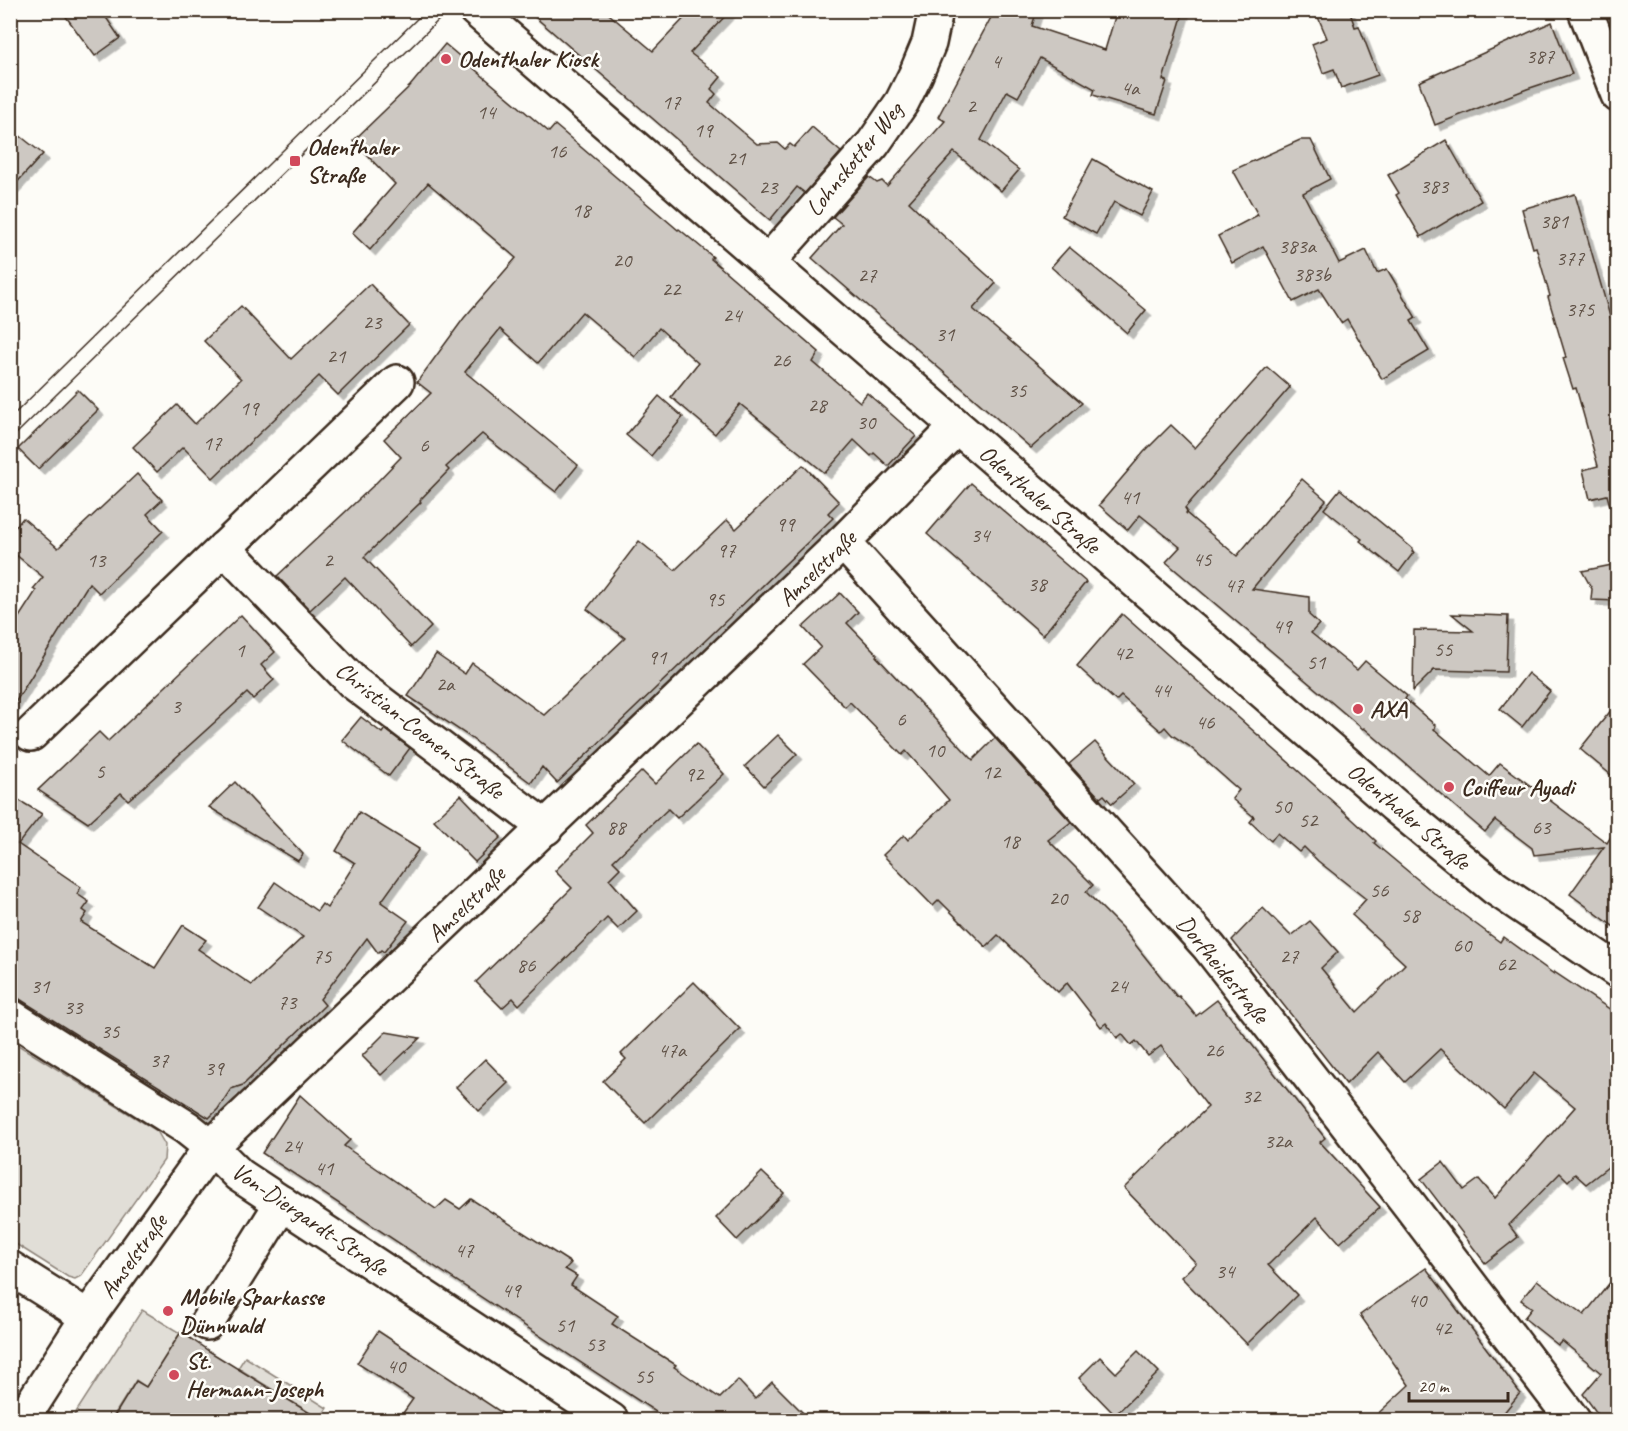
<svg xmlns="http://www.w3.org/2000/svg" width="1628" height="1431" font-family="Caveat,sans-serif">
	<defs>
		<filter id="shadow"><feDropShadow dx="5.5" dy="5.5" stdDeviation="0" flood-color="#0004"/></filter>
	</defs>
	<rect width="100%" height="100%" fill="#fdfcf7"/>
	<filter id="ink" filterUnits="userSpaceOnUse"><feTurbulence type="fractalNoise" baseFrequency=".0167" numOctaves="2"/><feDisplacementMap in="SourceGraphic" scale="12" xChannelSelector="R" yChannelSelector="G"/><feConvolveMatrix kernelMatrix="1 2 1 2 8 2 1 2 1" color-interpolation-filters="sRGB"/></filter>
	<g filter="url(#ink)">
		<g fill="#e1ded7" stroke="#8e847a" stroke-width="1.5">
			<polygon points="10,1040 157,1131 165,1145 164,1160 81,1276 75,1279 68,1277 11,1241"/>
			<polygon points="142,1310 180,1333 146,1387 136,1380 111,1420 71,1420"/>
			<polygon points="245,1357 327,1408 320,1419 238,1368"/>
		</g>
		<g fill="#cdc8c2" stroke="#3b2a1e" stroke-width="1.5" filter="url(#shadow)">
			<polygon points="61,10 101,10 120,38 95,56"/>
			<polygon points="527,10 604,10 653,51 692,10 731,10 690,53 721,77 711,89 716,94 709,103 757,144 778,143 785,149 790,144 794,147 812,127 841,152 805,193 797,187 770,220"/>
			<polygon points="995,10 1037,10 1032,26 1105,50 1117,10 1184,10 1163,80 1167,81 1156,114 1093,95 1095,89 1040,58 1018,97 1007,91 981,140 1019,170 1001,191 954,152 909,202 927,219 926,220 996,283 973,309 1082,403 1031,448 812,258 842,224 833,217 869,177 877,183 882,181 887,186 945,121 938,117"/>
			<polygon points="1315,10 1349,10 1355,27 1359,26 1378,75 1341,88 1334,69 1323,73 1312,44 1327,38"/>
			<polygon points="1552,22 1572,74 1527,89 1435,125 1419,82"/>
			<polygon points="445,44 549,132 555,125 678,230 679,229 713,257 711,259 819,352 813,362 860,402 867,393 916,436 888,466 874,453 871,456 854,440 825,473 740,404 715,434 671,397 698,363 659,328 635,357 582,312 538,363 500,329 465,372 578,465 556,492 482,434 446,467 449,470 420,500 421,502 364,557 431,627 411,647 345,577 310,610 277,576 374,485 401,457 384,439 431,393 417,382 464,318 516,258 428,183 370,250 352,233 395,184 353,141 410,86"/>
			<polygon points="10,128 43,154 10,190"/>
			<polygon points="1300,140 1311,140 1330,179 1303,193 1339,263 1366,250 1377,273 1387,269 1416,318 1411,321 1429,351 1382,379 1347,319 1341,323 1319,289 1293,302 1263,246 1232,263 1218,236 1258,215 1233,170"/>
			<polygon points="1446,140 1481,201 1421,237 1396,195 1399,193 1388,175"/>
			<polygon points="1093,159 1153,192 1140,216 1114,202 1096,234 1062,216"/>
			<polygon points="1575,194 1617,341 1617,505 1610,506 1607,495 1590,499 1583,470 1598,466 1576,388 1573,389 1563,358 1566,357 1548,297 1550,296 1536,247 1533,248 1522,209"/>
			<polygon points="1069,247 1146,310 1127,333 1051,267"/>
			<polygon points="370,284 409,325 338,395 319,376 213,478 183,447 157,472 133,447 177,405 195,424 241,379 204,341 241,306 291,359"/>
			<polygon points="1267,367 1290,387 1185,508 1187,511 1186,513 1237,556 1302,479 1326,500 1252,589 1309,597 1309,615 1319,624 1311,633 1357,670 1365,661 1407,696 1405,699 1436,726 1434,729 1489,776 1500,763 1607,843 1617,827 1617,929 1570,894 1604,847 1534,855 1532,848 1495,820 1485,832 1364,728 1363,729 1166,562 1180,547 1140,515 1128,530 1099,505 1144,452 1171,425 1195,448"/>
			<polygon points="78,390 98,410 38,469 18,449"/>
			<polygon points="659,396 683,417 651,456 626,435"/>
			<polygon points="803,465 839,502 828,513 833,518 557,783 542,767 531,783 467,735 408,696 436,654 465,674 472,663 544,715 625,638 587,609 639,541 675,570 727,520 736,529"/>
			<polygon points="137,474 162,500 147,514 163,531 99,593 89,583 10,711 10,631 36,591 33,589 43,577 10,550 10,533 23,518 58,548"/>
			<polygon points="971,483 1086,582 1043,635 927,534"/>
			<polygon points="1340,489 1413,549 1412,551 1414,552 1399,572 1360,541 1362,539 1324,509"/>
			<polygon points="1617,564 1617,601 1591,600 1592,589 1582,571"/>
			<polygon points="840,593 858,612 847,623 877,654 876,656 973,760 995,738 1071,822 1048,840 1093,885 1086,892 1122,928 1177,997 1179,996 1196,1016 1217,1000 1325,1138 1320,1142 1380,1207 1340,1243 1317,1217 1268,1265 1297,1295 1247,1344 1181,1277 1196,1263 1124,1188 1208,1107 1161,1046 1148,1056 1136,1041 1131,1045 1122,1034 1117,1038 1106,1023 1101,1027 1067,983 1058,992 998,935 986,947 939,900 933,906 883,855 904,835 908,840 949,800 906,751 902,755 850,702 845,707 803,664 821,647 803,627"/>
			<polygon points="1122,614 1340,808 1376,841 1374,843 1434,893 1500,942 1503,937 1554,974 1554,972 1617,1014 1617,1160 1586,1184 1575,1174 1568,1181 1560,1173 1509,1225 1518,1237 1485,1263 1421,1179 1443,1162 1464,1190 1479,1179 1495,1198 1575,1107 1534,1073 1504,1109 1440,1049 1405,1082 1378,1052 1346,1084 1232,940 1263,908 1291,936 1310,921 1338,952 1321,968 1357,1012 1405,964 1352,915 1366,899 1318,861 1304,847 1299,852 1277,833 1271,841 1250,822 1254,817 1232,799 1239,790 1189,746 1172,735 1165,727 1161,731 1121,696 1116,701 1077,666"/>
			<polygon points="1452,614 1508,616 1506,672 1434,670 1413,691 1414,630 1473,631"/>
			<polygon points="241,615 275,652 261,665 274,680 253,699 247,693 139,791 128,800 121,793 88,823 38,790 99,732 108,741"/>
			<polygon points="1528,673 1550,691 1522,727 1500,709"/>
			<polygon points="1617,703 1617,780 1580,749"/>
			<polygon points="361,717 382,733 385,729 410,748 389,776 342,740"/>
			<polygon points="778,735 797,754 764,786 745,766"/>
			<polygon points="1095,742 1134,784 1112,804 1104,795 1100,798 1069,764"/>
			<polygon points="696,744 724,774 677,818 668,809 613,861 620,868 609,879 637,911 618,929 607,918 519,1005 513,998 502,1008 476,982 572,888 555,871 593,833 586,825 642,771 655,784"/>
			<polygon points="235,782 303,854 298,861 209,807"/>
			<polygon points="10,795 42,814 18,844 81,887 77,894 89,902 83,910 87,913 81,922 155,968 183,925 206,940 198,949 252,985 303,937 258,907 275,882 317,911 322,904 327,908 355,863 336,851 359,812 419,849 381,902 408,921 384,952 381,950 378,953 367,938 320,999 325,1005 243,1085 231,1089 218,1109 209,1118 10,993"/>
			<polygon points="461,795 501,837 475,862 434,820"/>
			<polygon points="694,982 740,1029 645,1123 603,1081 626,1059 621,1054"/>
			<polygon points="386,1032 420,1038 381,1075 362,1056"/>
			<polygon points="485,1059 508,1083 479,1111 456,1087"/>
			<polygon points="300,1095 350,1140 344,1146 436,1209 446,1200 460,1209 471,1199 571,1263 565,1269 577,1276 571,1285 618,1316 612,1324 676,1365 674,1367 720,1398 738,1380 755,1399 772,1382 810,1420 668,1420 262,1153"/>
			<polygon points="762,1172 784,1193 737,1240 716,1218"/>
			<polygon points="1426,1268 1520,1393 1498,1420 1371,1420 1409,1385 1360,1315"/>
			<polygon points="1617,1274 1617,1420 1602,1420 1583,1394 1601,1373 1562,1341 1558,1345 1524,1318 1532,1308 1521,1300 1537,1280 1584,1315"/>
			<polygon points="378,1331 513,1420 398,1420 413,1399 357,1363"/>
			<polygon points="181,1332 209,1351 321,1420 112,1420 136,1381 146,1387"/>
			<polygon points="1138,1351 1159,1372 1115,1415 1079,1378 1100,1357 1116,1373"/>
		</g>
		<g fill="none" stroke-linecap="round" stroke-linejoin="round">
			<defs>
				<g id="minor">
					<polyline points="1585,10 1618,95"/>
					<polyline points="767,263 873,144 902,102 916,74 929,43 936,10"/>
					<polyline points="843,542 1209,947 1408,1203 1573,1420"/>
					<polyline points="224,548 353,682 546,828"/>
					<polyline points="31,734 397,382"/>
					<polyline points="10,1016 187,1128 211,1147 239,1175 611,1420"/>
					<polyline points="10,1268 88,1317"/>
					<polyline points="207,1323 282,1203"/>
					<polyline points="22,1420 88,1317 211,1147 843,542 957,427"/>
				</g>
				<polyline id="major" points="476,10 1394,805 1495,888 1618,971"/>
			</defs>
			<use href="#minor" stroke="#3b2a1e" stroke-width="38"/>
			<use href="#major" stroke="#3b2a1e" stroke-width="38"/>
			<use href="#minor" stroke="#fdfcf7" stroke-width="33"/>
			<use href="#major" stroke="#fdfcf7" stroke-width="33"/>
			<g stroke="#3b2a1e" stroke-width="1.5">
				<polyline points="10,418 426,10"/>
				<polyline points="10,440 449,10"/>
			</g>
		</g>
	</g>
	<g fill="#d1495b" stroke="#fdfcf7" stroke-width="2">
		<circle cx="446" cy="59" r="6"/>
		<rect x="289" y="155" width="12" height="12" rx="3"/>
		<circle cx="1358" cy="709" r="6"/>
		<circle cx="1449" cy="787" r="6"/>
		<circle cx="168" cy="1311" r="6"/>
		<circle cx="174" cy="1375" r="6"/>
	</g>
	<g text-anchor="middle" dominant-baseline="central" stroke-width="5" stroke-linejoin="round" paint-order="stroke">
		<g font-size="21" fill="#605247">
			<text x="1540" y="56">387</text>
			<text x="996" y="61">4</text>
			<text x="1130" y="88">4a</text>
			<text x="671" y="102">17</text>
			<text x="971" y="106">2</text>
			<text x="486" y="112">14</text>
			<text x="703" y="130">19</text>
			<text x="557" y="151">16</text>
			<text x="736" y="158">21</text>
			<text x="1434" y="186">383</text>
			<text x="768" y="187">23</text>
			<text x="581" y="210">18</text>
			<text x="1554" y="221">381</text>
			<text x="1297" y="246">383a</text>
			<text x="1570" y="258">377</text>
			<text x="622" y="260">20</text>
			<text x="1312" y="274">383b</text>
			<text x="867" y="275">27</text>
			<text x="671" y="289">22</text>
			<text x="1580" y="309">375</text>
			<text x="732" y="315">24</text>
			<text x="372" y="322">23</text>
			<text x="945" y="334">31</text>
			<text x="336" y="356">21</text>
			<text x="781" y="360">26</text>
			<text x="1017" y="390">35</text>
			<text x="817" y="405">28</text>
			<text x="249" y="408">19</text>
			<text x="866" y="422">30</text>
			<text x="212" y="443">17</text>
			<text x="424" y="445">6</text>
			<text x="1130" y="497">41</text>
			<text x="785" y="524">99</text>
			<text x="980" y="535">34</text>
			<text x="726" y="550">97</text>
			<text x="1202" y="559">45</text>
			<text x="96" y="560">13</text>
			<text x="328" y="560">2</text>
			<text x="1037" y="584">38</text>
			<text x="1234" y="585">47</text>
			<text x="715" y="599">95</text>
			<text x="1282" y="626">49</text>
			<text x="1443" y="649">55</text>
			<text x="240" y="650">1</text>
			<text x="1123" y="653">42</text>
			<text x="657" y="657">91</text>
			<text x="1316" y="662">51</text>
			<text x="445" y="684">2a</text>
			<text x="1161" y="690">44</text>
			<text x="176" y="706">3</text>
			<text x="901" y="719">6</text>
			<text x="1205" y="722">46</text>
			<text x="935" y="750">10</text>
			<text x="100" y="771">5</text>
			<text x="991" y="772">12</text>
			<text x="694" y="774">92</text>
			<text x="1282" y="806">50</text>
			<text x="1308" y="820">52</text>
			<text x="616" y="827">88</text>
			<text x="1541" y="827">63</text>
			<text x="1010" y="841">18</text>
			<text x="1379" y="890">56</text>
			<text x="1058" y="898">20</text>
			<text x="1410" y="915">58</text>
			<text x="1462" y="945">60</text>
			<text x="322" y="956">75</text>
			<text x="1289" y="956">27</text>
			<text x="1506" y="964">62</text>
			<text x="526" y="965">86</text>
			<text x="40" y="986">31</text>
			<text x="1118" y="986">24</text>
			<text x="287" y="1002">73</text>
			<text x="73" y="1007">33</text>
			<text x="110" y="1031">35</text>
			<text x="672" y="1050">47a</text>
			<text x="1214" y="1050">26</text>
			<text x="159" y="1060">37</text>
			<text x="214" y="1068">39</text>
			<text x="1251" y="1096">32</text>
			<text x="1278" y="1141">32a</text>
			<text x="292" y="1146">24</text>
			<text x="324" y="1168">41</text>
			<text x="464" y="1250">47</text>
			<text x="1225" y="1271">34</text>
			<text x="511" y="1290">49</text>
			<text x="1417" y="1300">40</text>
			<text x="565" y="1325">51</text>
			<text x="1442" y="1328">42</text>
			<text x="595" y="1344">53</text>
			<text x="396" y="1366">40</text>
			<text x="644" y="1376">55</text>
		</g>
		<g font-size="24" font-weight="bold" fill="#3b2a1e" stroke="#fdfcf7" text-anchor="start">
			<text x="458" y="59">Odenthaler Kiosk</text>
			<text x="307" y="147">Odenthaler<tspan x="307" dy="28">Straße</tspan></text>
			<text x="1370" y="709">AXA</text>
			<text x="1461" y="787">Coiffeur Ayadi</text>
			<text x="180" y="1297">Mobile Sparkasse<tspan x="180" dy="28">Dünnwald</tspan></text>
			<text x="186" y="1361">St.<tspan x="186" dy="28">Hermann-Joseph</tspan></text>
		</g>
		<g font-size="24" fill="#3b2a1e" stroke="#fdfcf7">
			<text transform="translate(854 159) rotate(-51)">Lohnskotter Weg</text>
			<text transform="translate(1040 499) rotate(41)">Odenthaler Straße</text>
			<text transform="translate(817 568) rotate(-44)">Amselstraße</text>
			<text transform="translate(420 730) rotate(38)">Christian-Coenen-Straße</text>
			<text transform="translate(1409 816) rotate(40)">Odenthaler Straße</text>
			<text transform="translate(466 904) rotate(-44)">Amselstraße</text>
			<text transform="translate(1223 969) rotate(51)">Dorfheidestraße</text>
			<text transform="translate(310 1219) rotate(34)">Von-Diergardt-Straße</text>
			<text transform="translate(133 1256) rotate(-54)">Amselstraße</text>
		</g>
	</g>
	<rect width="1628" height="1431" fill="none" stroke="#fdfcf7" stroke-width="36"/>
	<rect x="18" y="18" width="1592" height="1395" fill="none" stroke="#3b2a1e" stroke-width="2" filter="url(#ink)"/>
	<path d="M1409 1392v9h99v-9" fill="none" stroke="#3b2a1e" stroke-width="3"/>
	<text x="1418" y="1392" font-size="18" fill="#3b2a1e" stroke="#fdfcf7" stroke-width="4.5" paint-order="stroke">20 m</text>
</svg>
